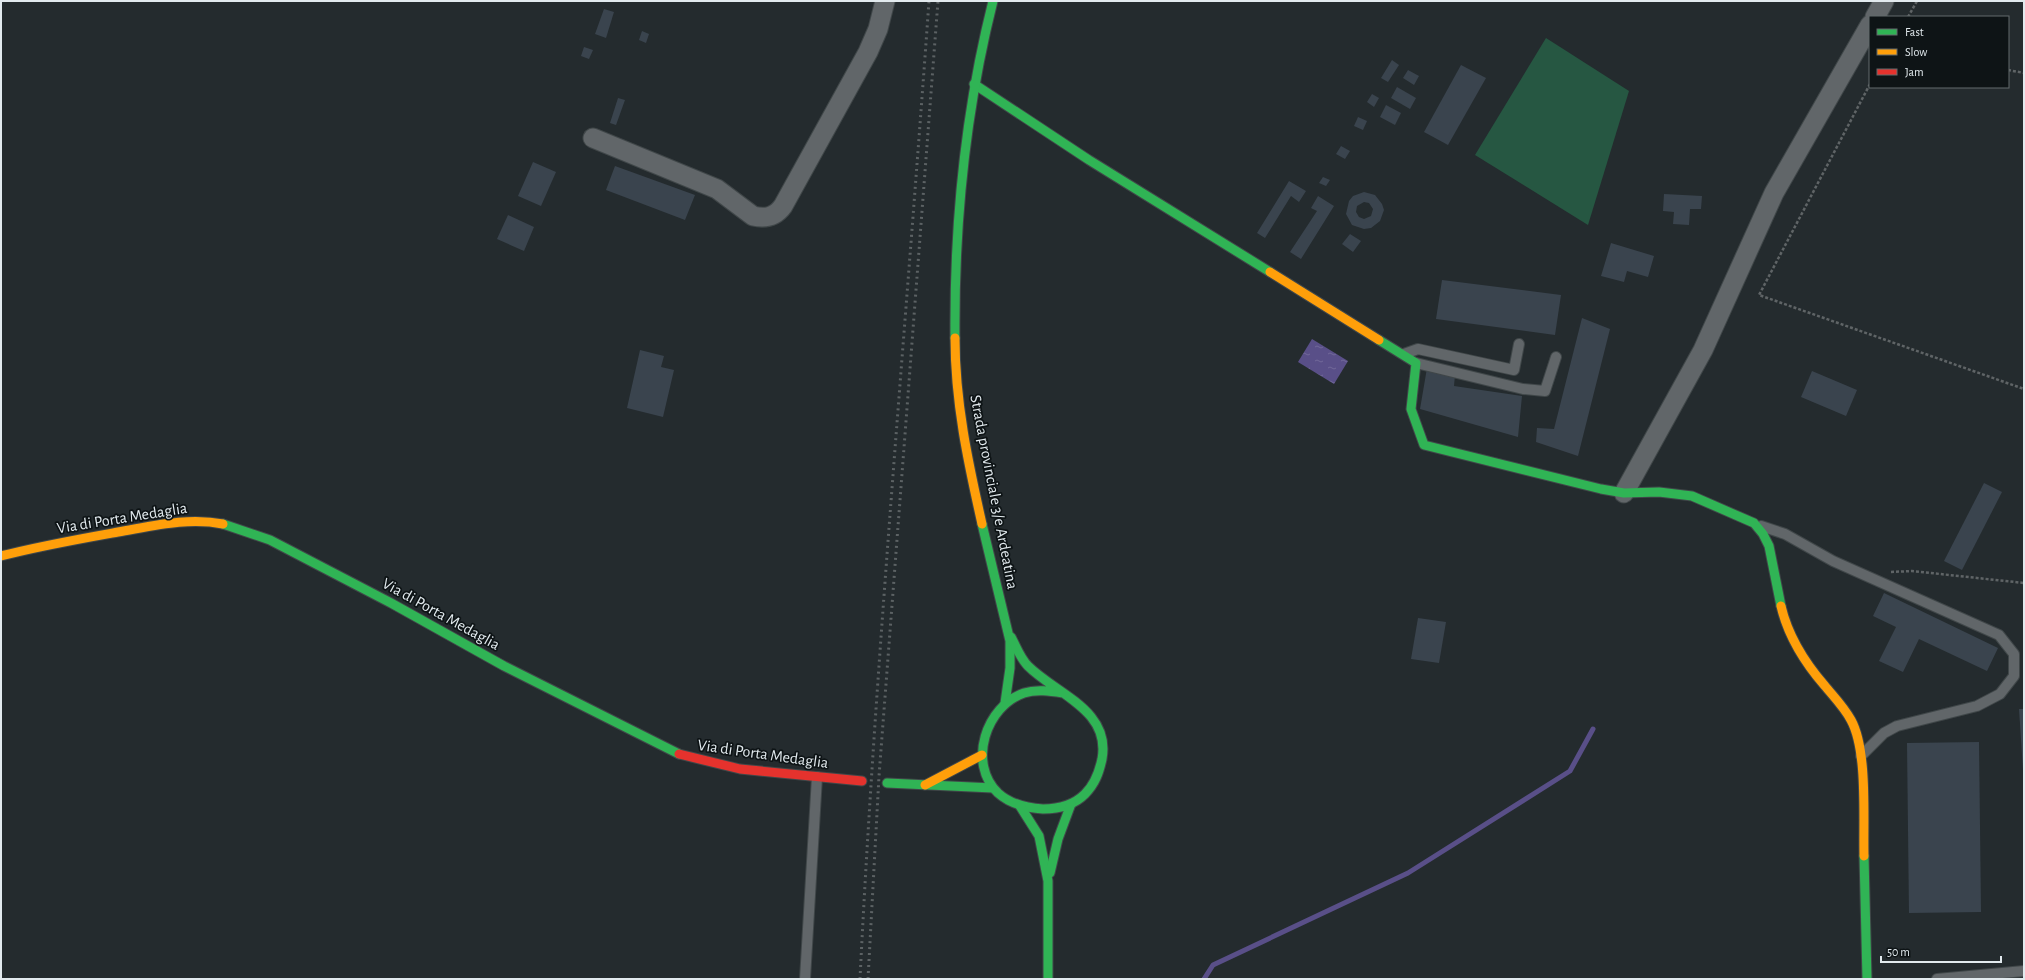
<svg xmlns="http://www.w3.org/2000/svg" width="2025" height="980" font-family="'Alegreya Sans',sans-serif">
	<defs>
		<pattern id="water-ripples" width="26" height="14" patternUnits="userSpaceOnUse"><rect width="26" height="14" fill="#594f88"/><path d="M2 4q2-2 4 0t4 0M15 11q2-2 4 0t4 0" fill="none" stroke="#716899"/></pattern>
	</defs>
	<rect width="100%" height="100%" fill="#242b2e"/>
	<polygon fill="#265742" points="1546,38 1629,91 1588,225 1475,155"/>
	<polygon fill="url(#water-ripples)" points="1312,339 1348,361 1334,384 1298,362"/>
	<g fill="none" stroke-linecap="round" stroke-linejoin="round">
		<polyline stroke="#594f88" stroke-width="5" points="1204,979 1213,965 1408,873 1570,771 1593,729"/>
	</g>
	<g fill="#3a444e" fill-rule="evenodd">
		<polygon points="604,9 614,12 606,38 595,34"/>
		<polygon points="642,31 649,34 646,43 639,40"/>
		<polygon points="584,47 593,50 589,59 581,56"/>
		<polygon points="1392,60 1399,65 1388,82 1381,78"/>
		<polygon points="1461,65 1486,78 1448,145 1424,132"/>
		<polygon points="1408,70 1419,76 1414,85 1403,78"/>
		<polygon points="1397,87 1416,98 1410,109 1391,98"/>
		<polygon points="1372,94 1379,98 1374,107 1367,102"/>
		<polygon points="618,98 625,100 616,125 610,123"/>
		<polygon points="1386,105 1401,113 1395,125 1380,117"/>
		<polygon points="1358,117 1367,121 1363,130 1354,126"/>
		<polygon points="1341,146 1350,151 1345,159 1336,154"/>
		<polygon points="533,162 556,172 541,206 518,196"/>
		<polygon points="615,166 695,195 685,220 606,190"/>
		<polygon points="1323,177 1330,180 1326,186 1319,183"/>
		<polygon points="1289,181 1306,191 1299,202 1291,196 1265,238 1257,233"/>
		<path d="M1364,192L1375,195L1382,204L1384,210L1380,221L1371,228L1364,229L1352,225L1346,214L1349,201L1353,196ZM1364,202L1369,203L1373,209L1371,216L1364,219L1359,217L1356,212L1357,206Z"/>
		<polygon points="1664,194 1702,196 1701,209 1690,209 1689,225 1673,224 1674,212 1663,211"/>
		<polygon points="1318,196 1334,206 1301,259 1290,252 1317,211 1311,208"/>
		<polygon points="508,215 534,227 524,251 497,239"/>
		<polygon points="1350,234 1361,241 1353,252 1342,244"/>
		<polygon points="1611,243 1654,256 1648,277 1627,271 1624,282 1601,276"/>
		<polygon points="1442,280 1561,295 1555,335 1436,319"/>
		<polygon points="1582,318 1610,329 1578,456 1536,442 1537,428 1554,429"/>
		<polygon points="640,350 664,356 661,367 674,370 663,417 627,408"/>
		<polygon points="1427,368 1455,375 1454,386 1522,396 1518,437 1420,409"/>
		<polygon points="1812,371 1857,390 1846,416 1801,397"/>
		<polygon points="1984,483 2002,492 1962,570 1944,561"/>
		<polygon points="1884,593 1998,648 1987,671 1919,639 1903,672 1879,661 1896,627 1873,616"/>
		<polygon points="1418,618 1446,622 1439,663 1411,659"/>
		<polygon points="2019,709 2024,709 2024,769 2023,770"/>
		<polygon points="1979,742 1981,912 1909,913 1907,743"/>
	</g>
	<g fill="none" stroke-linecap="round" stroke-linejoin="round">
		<defs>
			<g id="lane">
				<polyline points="1404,354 1418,349 1514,370 1519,344"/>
				<polyline points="1416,363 1523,389 1545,391 1556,357"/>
				<polyline points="1761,526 1785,534 1833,561 1999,635 2014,654 2014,676 2000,694 1977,706 1897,726 1884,733 1861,756"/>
				<polyline points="805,979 817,777"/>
				<polyline points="1937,979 2024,971"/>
			</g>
			<g id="street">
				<polyline points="1875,17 1884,1"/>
				<path d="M593,138L717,189L753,216C766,219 775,217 783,206L868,52L878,29L885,1"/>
				<polyline points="1624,493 1703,350 1774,193 1870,25"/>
			</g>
			<g id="fast">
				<polyline points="974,84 1089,160 1270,272"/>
				<path d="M955,338C954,224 965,112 993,1"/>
				<polyline points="1379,340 1416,363 1411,409 1424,445 1601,489 1624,493 1659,492 1692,496 1754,523 1763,534 1769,546 1781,606"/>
				<polyline points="223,524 270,540 391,603 504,666 679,754"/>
				<polyline points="982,524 1010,641 1010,668 1005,703"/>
				<path d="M1011,637C1016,646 1020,658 1028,666C1056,694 1111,710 1102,759C1099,773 1095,784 1085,794C1074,805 1058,809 1043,809C1028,808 1010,804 998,793C967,763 986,706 1024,693C1036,689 1050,691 1063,693"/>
				<polyline points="887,783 993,788"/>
				<polyline points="1020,806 1039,836 1048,881 1048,979"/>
				<polyline points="1864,856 1867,979"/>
				<polyline points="1050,873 1058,839 1071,804"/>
			</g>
			<g id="slow">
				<polyline points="1270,272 1379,340"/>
				<path d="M955,338C955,402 968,462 982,524"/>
				<path d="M1,556C39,546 79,539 118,532C153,526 188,517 223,524"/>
				<path d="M1781,606C1788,636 1805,663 1825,686C1834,697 1844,707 1851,720C1868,751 1863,819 1864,856"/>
				<polyline points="925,785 982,755"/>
			</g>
			<polyline id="jam" points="679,754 740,769 862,781"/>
		</defs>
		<use href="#lane" stroke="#404749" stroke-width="12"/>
		<use href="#street" stroke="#404749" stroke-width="21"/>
		<use href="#fast" stroke="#404749" stroke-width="11"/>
		<use href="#slow" stroke="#404749" stroke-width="11"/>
		<use href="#jam" stroke="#404749" stroke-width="11"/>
		<g stroke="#5f6466" stroke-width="2.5" stroke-dasharray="3 2" stroke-linecap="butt">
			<polyline points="1908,17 1917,1"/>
			<polyline points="2008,70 2024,73"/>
			<polyline points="1870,84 1759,295 2024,389"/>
			<polyline points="1891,572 1912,571 2024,583"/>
		</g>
		<use href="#lane" stroke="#616669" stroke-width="10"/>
		<use href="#street" stroke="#616669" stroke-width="19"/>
		<use href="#fast" stroke="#30b455" stroke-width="9"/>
		<use href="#slow" stroke="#ff9f0a" stroke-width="9"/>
		<use href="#jam" stroke="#e5322d" stroke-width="9"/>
		<g stroke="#5c6264" stroke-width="3" stroke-dasharray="2 4" stroke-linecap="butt">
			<path d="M860,979C876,653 906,327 929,1"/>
			<polyline points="868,979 879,776 938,1"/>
		</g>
	</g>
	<g text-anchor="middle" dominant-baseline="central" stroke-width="3.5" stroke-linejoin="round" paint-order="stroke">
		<g font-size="16" fill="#e2eaee" stroke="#0e1416">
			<text transform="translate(994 492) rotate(79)">Strada provinciale 3/e Ardeatina</text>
			<text transform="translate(122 518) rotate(-9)">Via di Porta Medaglia</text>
			<text transform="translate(441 614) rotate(29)">Via di Porta Medaglia</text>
			<text transform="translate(763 754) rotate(8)">Via di Porta Medaglia</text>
		</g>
	</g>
	<rect width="2025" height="980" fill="none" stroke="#e2eaee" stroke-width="4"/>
	<rect x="1869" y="16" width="140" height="72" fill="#0e1416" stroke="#636a6c"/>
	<rect x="1877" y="29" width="20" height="6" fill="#30b455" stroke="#636a6c"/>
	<text x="1905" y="36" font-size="12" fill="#e2eaee">Fast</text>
	<rect x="1877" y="49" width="20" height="6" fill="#ff9f0a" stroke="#636a6c"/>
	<text x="1905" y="56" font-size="12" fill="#e2eaee">Slow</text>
	<rect x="1877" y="69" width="20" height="6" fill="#e5322d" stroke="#636a6c"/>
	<text x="1905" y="76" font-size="12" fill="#e2eaee">Jam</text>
	<path d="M1881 956v6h120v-6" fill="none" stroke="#e2eaee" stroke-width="2"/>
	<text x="1887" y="956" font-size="12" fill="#e2eaee" stroke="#0e1416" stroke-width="3" paint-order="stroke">50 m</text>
</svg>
